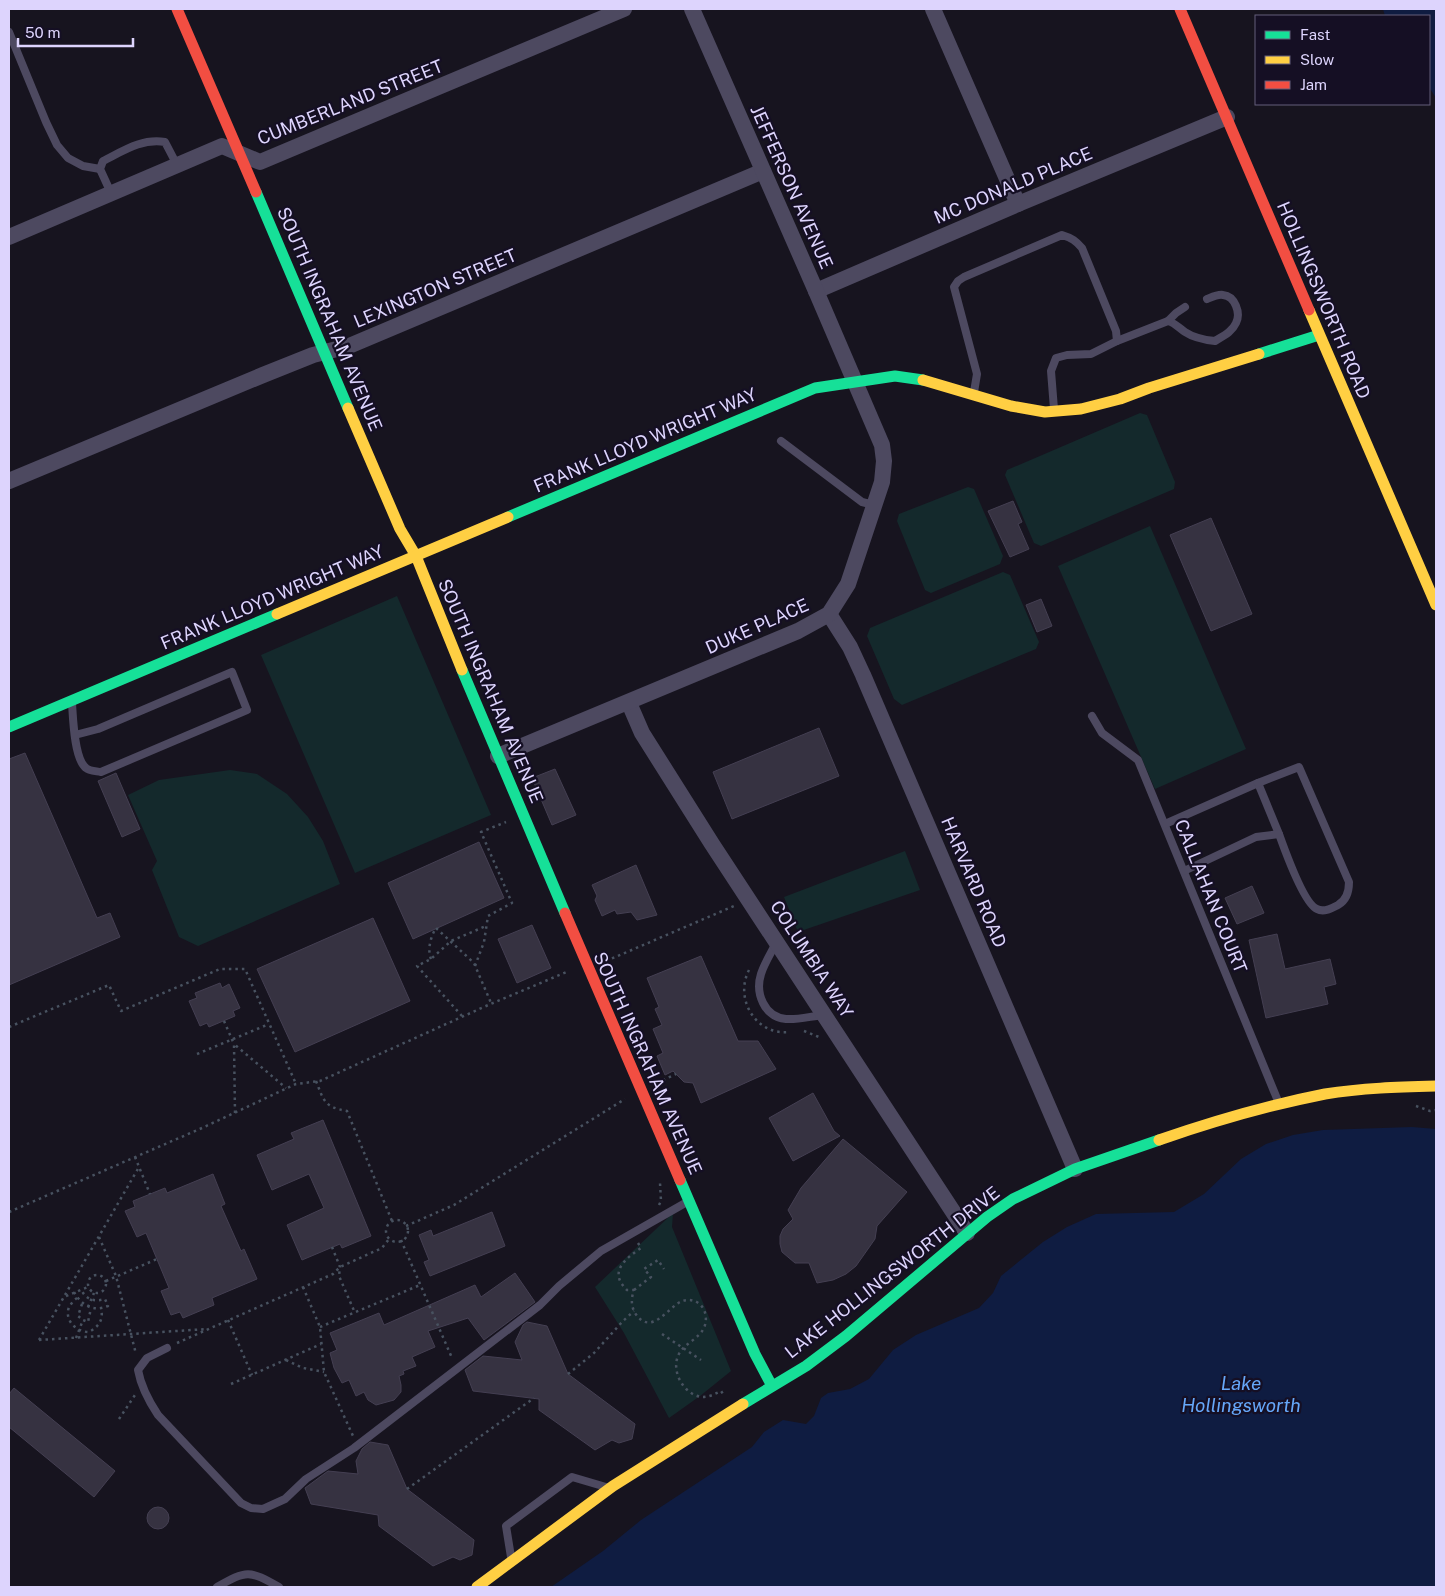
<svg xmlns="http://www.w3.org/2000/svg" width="1445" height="1596" font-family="'Public Sans',sans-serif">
	<rect width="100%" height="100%" fill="#17141f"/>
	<g fill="#14292c">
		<polygon points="1140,413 1147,415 1175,482 1174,489 1041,546 1034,543 1005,475 1007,470"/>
		<polygon points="968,487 974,489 1003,556 1000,564 931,593 925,590 897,521 899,514"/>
		<polygon points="1150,526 1246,749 1155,789 1058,566"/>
		<polygon points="1003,572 1010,575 1039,642 1036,649 902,705 894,699 867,636 870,628"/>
		<polygon points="397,596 491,815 355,873 261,655"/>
		<polygon points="230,770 257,774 287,794 308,817 323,841 340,884 198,946 179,937 152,870 157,861 128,795 159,780"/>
		<polygon points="905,851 920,890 798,932 784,897"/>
		<polygon points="673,1213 672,1227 731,1371 700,1396 669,1418 624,1333 595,1287"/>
	</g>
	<g fill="#0f1c41">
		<polygon points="1383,9 1436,9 1436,98 1429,87 1429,16 1385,16"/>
		<polygon points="1412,1127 1436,1129 1436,1587 551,1587 603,1551 641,1520 752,1447 764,1432 783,1420 806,1424 814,1416 821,1398 828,1393 850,1389 869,1379 893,1350 916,1335 979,1308 993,1293 1001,1276 1043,1242 1067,1227 1096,1214 1174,1212 1204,1194 1241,1159 1266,1144 1293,1135 1323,1130"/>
	</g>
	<g fill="#363241" stroke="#443f52">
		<polygon points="1013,501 1022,522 1018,524 1029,549 1010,557 988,511"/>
		<polygon points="1211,518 1252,614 1211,631 1170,535"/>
		<polygon points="1041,599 1052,626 1037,632 1026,605"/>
		<polygon points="819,728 839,776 732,819 713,772"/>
		<polygon points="25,753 97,918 110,913 120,937 9,985 9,759"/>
		<polygon points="555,769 576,815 552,825 532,778"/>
		<polygon points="116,773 140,829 122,837 98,781"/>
		<polygon points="479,842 504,898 413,939 388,883"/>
		<polygon points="636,865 657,915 637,920 631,912 617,914 615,910 602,916 595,900 597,896 592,885"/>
		<polygon points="1252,886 1264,913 1237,924 1225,898"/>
		<polygon points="373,918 410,1001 295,1052 257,969"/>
		<polygon points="532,925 551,968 517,983 498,939"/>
		<polygon points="1277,934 1285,969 1330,959 1336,984 1324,987 1328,1004 1266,1018 1249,940"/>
		<polygon points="701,956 738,1041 758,1041 776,1069 701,1103 693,1083 684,1082 673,1071 665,1075 657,1056 663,1053 653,1029 662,1025 655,1009 659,1007 647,978"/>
		<polygon points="220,983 222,988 229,984 240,1008 233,1011 235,1016 209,1027 207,1023 200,1026 189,1001 197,998 195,993"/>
		<polygon points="813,1093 834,1131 840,1136 793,1161 769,1118"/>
		<polygon points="323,1120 371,1236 342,1248 340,1244 302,1260 287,1225 324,1208 309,1174 272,1190 257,1155 294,1139 291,1133"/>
		<polygon points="843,1139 907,1192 877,1226 875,1239 856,1266 846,1274 833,1280 817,1283 809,1263 795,1263 782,1252 780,1244 780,1236 783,1229 793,1219 788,1210 801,1188"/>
		<polygon points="213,1174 225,1204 221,1206 241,1251 244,1249 257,1279 212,1298 214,1305 183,1318 180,1312 171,1315 161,1291 169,1288 146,1233 137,1237 125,1211 135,1207 133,1201 165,1188 167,1193"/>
		<polygon points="492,1212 505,1246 430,1276 424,1262 429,1260 419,1235 431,1230 433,1236"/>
		<polygon points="515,1273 535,1302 484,1340 468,1318 428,1331 435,1347 412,1357 416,1366 403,1371 404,1374 399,1376 401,1385 401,1392 394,1400 376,1405 368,1400 364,1392 356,1396 349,1380 342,1383 334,1368 330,1353 337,1350 330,1333 379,1313 384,1325 475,1285 481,1297"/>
		<polygon points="527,1322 547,1326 568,1374 635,1424 632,1439 619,1443 612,1440 595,1450 539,1410 539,1399 473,1391 465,1370 483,1356 522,1360 515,1342 523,1325"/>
		<polygon points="14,1388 115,1471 94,1497 9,1427 9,1394"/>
		<polygon points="370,1442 388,1445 407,1489 474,1540 472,1555 460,1560 453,1557 433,1566 379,1526 378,1515 311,1504 305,1488 328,1471 358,1474 356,1461 362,1449"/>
		<circle cx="158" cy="1518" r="11"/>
	</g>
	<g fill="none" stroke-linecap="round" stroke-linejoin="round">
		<g stroke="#485260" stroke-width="2.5" stroke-dasharray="2.5 4" stroke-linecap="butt">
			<path d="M431,959C427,949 431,936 436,928L474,963L491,1003"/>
			<polyline points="606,961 734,906"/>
			<polyline points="475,966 484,942 488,916 512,903 481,832 506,822"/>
			<path d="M749,970C734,999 756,1035 788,1032"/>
			<polyline points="462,1016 417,966 431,959 451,941 486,926"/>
			<polyline points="224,1021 234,1044"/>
			<polyline points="9,1027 109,985 121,1011 220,969 245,969 296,1084"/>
			<polyline points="804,1031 819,1037"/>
			<polyline points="197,1054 269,1024"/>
			<path d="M316,1081C324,1101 324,1107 347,1111L392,1221"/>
			<polyline points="657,1083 676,1074"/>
			<polyline points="1416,1106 1430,1111 1436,1110"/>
			<polyline points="235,1113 234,1044 286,1088"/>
			<polyline points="135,1157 150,1194"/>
			<polyline points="659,1205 661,1201 660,1183"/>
			<polyline points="9,1212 202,1128 296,1084 320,1081 486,1006 569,971"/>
			<circle cx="397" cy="1231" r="11"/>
			<polyline points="406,1226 454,1205 625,1099"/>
			<polyline points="99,1237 116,1276 136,1354"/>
			<polyline points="401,1240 452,1358"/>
			<path d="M638,1243L641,1248C625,1259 608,1272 627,1290H634C631,1298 631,1306 635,1313C651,1338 669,1306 682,1301C699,1296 709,1311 705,1325C701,1339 683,1343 678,1356C671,1373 685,1396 703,1397C709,1397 715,1394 721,1391L723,1394"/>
			<polyline points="332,1247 340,1267 339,1276 355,1313"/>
			<circle cx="97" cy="1284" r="9"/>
			<polyline points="106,1281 157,1259"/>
			<polyline points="303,1287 320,1327 324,1372 353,1436"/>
			<polyline points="634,1290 651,1277 644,1269 658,1260 664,1269"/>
			<path d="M74,1292C82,1306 93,1312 108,1306L105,1299C94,1302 86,1300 81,1289"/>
			<polyline points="66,1296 88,1287"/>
			<path d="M77,1298C74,1300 71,1304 69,1307C64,1320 76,1332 89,1332C98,1327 104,1320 101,1309"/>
			<polyline points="82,1304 78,1316 83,1320"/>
			<polyline points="88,1307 94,1293"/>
			<polyline points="228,1320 252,1375"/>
			<polyline points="320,1327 420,1285"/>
			<polyline points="662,1334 701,1360"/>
			<polyline points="76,1338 83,1320 88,1322 91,1308"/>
			<polyline points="39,1340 139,1167"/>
			<polyline points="39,1340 207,1329"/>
			<polyline points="177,1343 333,1274 340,1267 382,1248 389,1239"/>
			<polyline points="286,1360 303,1368 324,1372"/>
			<polyline points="568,1374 594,1353 623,1321 634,1311"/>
			<polyline points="231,1384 321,1344"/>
			<polyline points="119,1419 135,1395"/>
			<polyline points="407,1489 534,1398"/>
		</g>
		<g stroke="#4d4960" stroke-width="8">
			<polyline points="9,32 46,122 57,145 68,158 83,166 100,169"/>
			<path d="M111,193L100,169L103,161C123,151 142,138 165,142L177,165"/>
			<path d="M1185,307L1176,313L1168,321C1175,323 1179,328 1185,332C1194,338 1205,340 1215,341C1223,336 1232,332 1236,323C1241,313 1235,296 1223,295C1218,294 1212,297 1207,299"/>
			<polyline points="1117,341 1168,321"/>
			<path d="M974,392L977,374L954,287L958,281L964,277L1062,235C1072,238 1076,241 1082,248L1116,331L1117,341L1091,354L1067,355L1056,358L1051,371L1054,409"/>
			<polyline points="781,441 862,502 874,505"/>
			<path d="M72,703C73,717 74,759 86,768C89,771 96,771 101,772L247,710L232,672L98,729L75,735"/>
			<polyline points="1092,716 1102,733 1138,760 1278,1101"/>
			<polyline points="1165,824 1258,783 1279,834"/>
			<path d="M1184,871L1256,837L1279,834C1284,848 1304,904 1317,909C1324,913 1332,908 1338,905C1347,900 1349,891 1349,882L1299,767L1258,783"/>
			<path d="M776,943C771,953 764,964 761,974C755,993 764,1017 786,1019C798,1020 812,1016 824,1015"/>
			<path d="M167,1348L147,1358L138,1370C141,1387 148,1400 158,1415L241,1503L251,1508L263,1509L285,1499L306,1479L354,1448L540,1305L559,1286L601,1251L687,1202"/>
			<polyline points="511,1557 506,1526 572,1477 606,1487"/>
			<path d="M217,1587C247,1570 249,1570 279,1587"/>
		</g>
		<g stroke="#4d4960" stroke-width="16">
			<polyline points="933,9 1018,204"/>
			<polyline points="9,237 222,146 260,162 624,9"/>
			<polyline points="816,291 1018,204 1227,117"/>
			<polyline points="9,481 263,375 313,355 349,346 763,171"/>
			<polyline points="829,614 850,647 863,675 1075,1169"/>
			<polyline points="629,703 642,733 712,844 967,1233"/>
			<polyline points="498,756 798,631 829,614 848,584 882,482 884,461 882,445 816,291 692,9"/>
		</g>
		<g stroke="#16e098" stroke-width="11">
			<polyline points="256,192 348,408"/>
			<polyline points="1259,354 1319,335"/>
			<polyline points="508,517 815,388 895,376 923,380"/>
			<polyline points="462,670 565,913"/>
			<polyline points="9,727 277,614"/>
			<polyline points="680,1180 755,1354 772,1386"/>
			<polyline points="743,1404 806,1366 846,1336 987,1217 1013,1199 1075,1169 1159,1140"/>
		</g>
		<g stroke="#ffcf43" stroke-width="11">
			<polyline points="1309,310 1436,605"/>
			<polyline points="923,380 1011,406 1045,412 1081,409 1120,399 1149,388 1259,354"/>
			<polyline points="348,408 400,529 416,556 462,670"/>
			<polyline points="277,614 508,517"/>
			<path d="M1159,1140C1214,1121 1269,1105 1325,1094C1362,1088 1399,1087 1436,1086"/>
			<polyline points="477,1587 613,1486 743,1404"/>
		</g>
		<g stroke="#f24e42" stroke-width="11">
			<polyline points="177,9 256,192"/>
			<polyline points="1180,9 1309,310"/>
			<polyline points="565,913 680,1180"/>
		</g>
	</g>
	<g text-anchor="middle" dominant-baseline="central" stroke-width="4.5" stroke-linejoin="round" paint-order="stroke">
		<g font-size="18" fill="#ddd4fd" stroke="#150f24">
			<text transform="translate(350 102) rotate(-22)">CUMBERLAND STREET</text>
			<text transform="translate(1013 185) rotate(-23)">MC DONALD PLACE</text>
			<text transform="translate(792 187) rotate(66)">JEFFERSON AVENUE</text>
			<text transform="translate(435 288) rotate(-23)">LEXINGTON STREET</text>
			<text transform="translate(1324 300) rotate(67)">HOLLINGSWORTH ROAD</text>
			<text transform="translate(330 319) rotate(67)">SOUTH INGRAHAM AVENUE</text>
			<text transform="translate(645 440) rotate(-23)">FRANK LLOYD WRIGHT WAY</text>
			<text transform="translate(272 597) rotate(-23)">FRANK LLOYD WRIGHT WAY</text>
			<text transform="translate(757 626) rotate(-24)">DUKE PLACE</text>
			<text transform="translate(491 691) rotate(67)">SOUTH INGRAHAM AVENUE</text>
			<text transform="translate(974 882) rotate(67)">HARVARD ROAD</text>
			<text transform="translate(1211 896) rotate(68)">CALLAHAN COURT</text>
			<text transform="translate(812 959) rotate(57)">COLUMBIA WAY</text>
			<text transform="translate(648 1063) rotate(66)">SOUTH INGRAHAM AVENUE</text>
			<text transform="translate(892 1272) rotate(-38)">LAKE HOLLINGSWORTH DRIVE</text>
		</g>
		<g font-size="19" font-style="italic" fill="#66a7f9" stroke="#150f24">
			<text x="1241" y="1383">Lake<tspan x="1241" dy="22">Hollingsworth</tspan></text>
		</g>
	</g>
	<rect width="1445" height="1596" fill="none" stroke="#ddd4fd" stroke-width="20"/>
	<rect x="1255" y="15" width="175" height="90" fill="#150f24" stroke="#655e7b"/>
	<rect x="1265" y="31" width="25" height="8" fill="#16e098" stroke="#655e7b"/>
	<text x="1300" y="40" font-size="15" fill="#ddd4fd">Fast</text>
	<rect x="1265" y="56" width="25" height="8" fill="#ffcf43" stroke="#655e7b"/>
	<text x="1300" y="65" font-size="15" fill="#ddd4fd">Slow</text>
	<rect x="1265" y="81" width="25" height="8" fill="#f24e42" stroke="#655e7b"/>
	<text x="1300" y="90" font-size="15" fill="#ddd4fd">Jam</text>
	<path d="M18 38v8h115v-8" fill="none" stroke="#ddd4fd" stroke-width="2.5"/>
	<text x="25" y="38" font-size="15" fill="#ddd4fd" stroke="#150f24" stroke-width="4" paint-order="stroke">50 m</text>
</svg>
